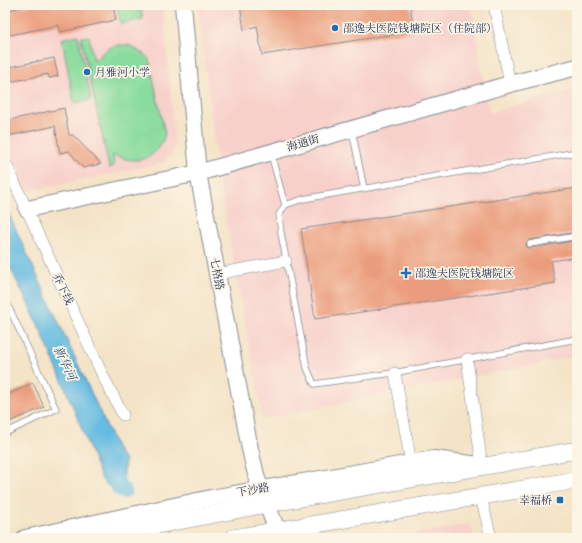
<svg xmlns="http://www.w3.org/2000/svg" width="582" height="543" font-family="Alegreya,'Noto Serif SC',serif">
	<rect width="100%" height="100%" fill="#fcf5e5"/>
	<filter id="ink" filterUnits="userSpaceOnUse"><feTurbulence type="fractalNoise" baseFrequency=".025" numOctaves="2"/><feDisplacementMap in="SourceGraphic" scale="8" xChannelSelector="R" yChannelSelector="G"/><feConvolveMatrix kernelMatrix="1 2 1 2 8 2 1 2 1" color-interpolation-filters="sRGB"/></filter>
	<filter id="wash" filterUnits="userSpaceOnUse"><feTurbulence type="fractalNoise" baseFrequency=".012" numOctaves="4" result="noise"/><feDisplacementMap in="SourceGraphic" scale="16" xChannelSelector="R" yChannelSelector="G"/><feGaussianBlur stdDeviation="0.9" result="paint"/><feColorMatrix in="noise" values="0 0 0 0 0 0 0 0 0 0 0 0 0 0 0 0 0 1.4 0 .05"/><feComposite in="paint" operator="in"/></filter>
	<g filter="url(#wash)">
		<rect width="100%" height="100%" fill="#f4e4c7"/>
		<g fill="#f7d0ca">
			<polygon points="5,5 163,5 175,146 171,156 162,163 28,191 5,139"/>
			<polygon points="198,5 471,5 489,113 577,88 577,356 263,419 220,189"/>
			<polygon points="470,524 475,538 393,538"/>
		</g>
		<g fill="#89dc9d" stroke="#52867e">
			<polygon points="116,5 140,5 143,19 121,24"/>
			<polygon points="78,35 91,100 74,103 62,39"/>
			<path d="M89,36L94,61L107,49L118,45H129L145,55L149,59L165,134C157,161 137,165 113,155L114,166L109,168L81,37Z"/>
		</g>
		<polygon fill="#65bbe2" stroke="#4075a0" points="5,206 118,451 125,461 123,484 119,488 109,487 102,480 69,397 37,322 5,257"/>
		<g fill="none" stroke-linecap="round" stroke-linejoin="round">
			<polyline stroke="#65bbe2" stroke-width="16" points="112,467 119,488 124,491"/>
		</g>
		<g id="blocks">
			<g fill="#eb9c7c">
				<polygon points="30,5 113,5 116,20 60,32 59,25 5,36 5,11"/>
				<polygon points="240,5 410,5 414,31 262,55 257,26 244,30"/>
				<polygon points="54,58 58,76 49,78 48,74 5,83 5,68"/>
				<polygon points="64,108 69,135 73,135 101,164 83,168 69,151 60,153 55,126 8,136 5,121"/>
				<polygon points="577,188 577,232 529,240 526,243 527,247 531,248 577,240 577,257 551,261 555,283 315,319 301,229"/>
				<polygon points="33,383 44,407 5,424 5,396"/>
			</g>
		</g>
	</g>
	<g filter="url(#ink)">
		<use href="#blocks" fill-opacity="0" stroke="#888a92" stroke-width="1"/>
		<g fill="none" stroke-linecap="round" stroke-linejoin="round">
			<polyline stroke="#c9c0b2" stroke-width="20" stroke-dasharray="20 10" stroke-linecap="butt" points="137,538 168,531"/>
			<defs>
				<g id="lane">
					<polyline points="352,130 364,189"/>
					<polyline points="577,152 303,199 285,205 279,215 281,233 307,368 314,384 393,373 577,339"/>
					<polyline points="271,154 285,205"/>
					<polyline points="530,244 577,236"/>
					<polyline points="5,299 56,409 5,433"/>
				</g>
				<g id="street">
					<polyline points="494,5 510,84"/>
					<polyline points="5,162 103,376 123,415"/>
					<polyline points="217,274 286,261"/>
					<polyline points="467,359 482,466"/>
					<polyline points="395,373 411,463"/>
					<polyline points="481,497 491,538"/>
				</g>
				<g id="secondary">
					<polyline points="183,5 198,173 250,449 257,479 280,538"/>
					<polyline points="27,209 198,173 510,84 577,67"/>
					<polyline points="25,538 211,498 434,459 479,465"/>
				</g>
				<g id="primary">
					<polyline points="90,538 267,504 577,450"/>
					<polyline points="233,538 577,480"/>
				</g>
			</defs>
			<use href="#lane" stroke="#888a92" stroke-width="7"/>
			<use href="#street" stroke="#888a92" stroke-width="12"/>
			<use href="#secondary" stroke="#888a92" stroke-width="18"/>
			<use href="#primary" stroke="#888a92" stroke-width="18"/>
			<use href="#lane" stroke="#fff" stroke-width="5.5"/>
			<use href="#street" stroke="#fff" stroke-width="11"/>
			<use href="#secondary" stroke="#fff" stroke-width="16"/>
			<use href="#primary" stroke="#fff" stroke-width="17"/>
		</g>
	</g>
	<g fill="#1f6fb2" stroke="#fcf5e5" stroke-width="1.5">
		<circle cx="335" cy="28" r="4"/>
		<circle cx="87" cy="72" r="4"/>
		<path d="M404 267h4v4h4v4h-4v4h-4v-4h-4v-4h4z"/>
		<rect x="556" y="496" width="8" height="8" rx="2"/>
	</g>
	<g text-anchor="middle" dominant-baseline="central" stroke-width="3.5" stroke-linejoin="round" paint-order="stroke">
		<g font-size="11" fill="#1b2f5e" stroke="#fcf5e5" text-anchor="start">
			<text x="343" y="28">邵逸夫医院钱塘院区（住院部）</text>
			<text x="95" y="72">月雅河小学</text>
			<text x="415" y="273">邵逸夫医院钱塘院区</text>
			<text x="552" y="500" text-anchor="end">幸福桥</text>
		</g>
		<g font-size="11" fill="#1b2f5e" stroke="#fcf5e5">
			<text transform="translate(303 143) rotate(-16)">海通街</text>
			<text transform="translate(217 274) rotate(79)">七格路</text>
			<text transform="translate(63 289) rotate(65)">乔下线</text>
			<text transform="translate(253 490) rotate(-10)">下沙路</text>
		</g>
		<g font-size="12" font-style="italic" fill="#315986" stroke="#fcf5e5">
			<text transform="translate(65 363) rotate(65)">新华河</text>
		</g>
	</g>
	<rect width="582" height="543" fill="none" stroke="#fcf5e5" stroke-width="20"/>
</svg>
